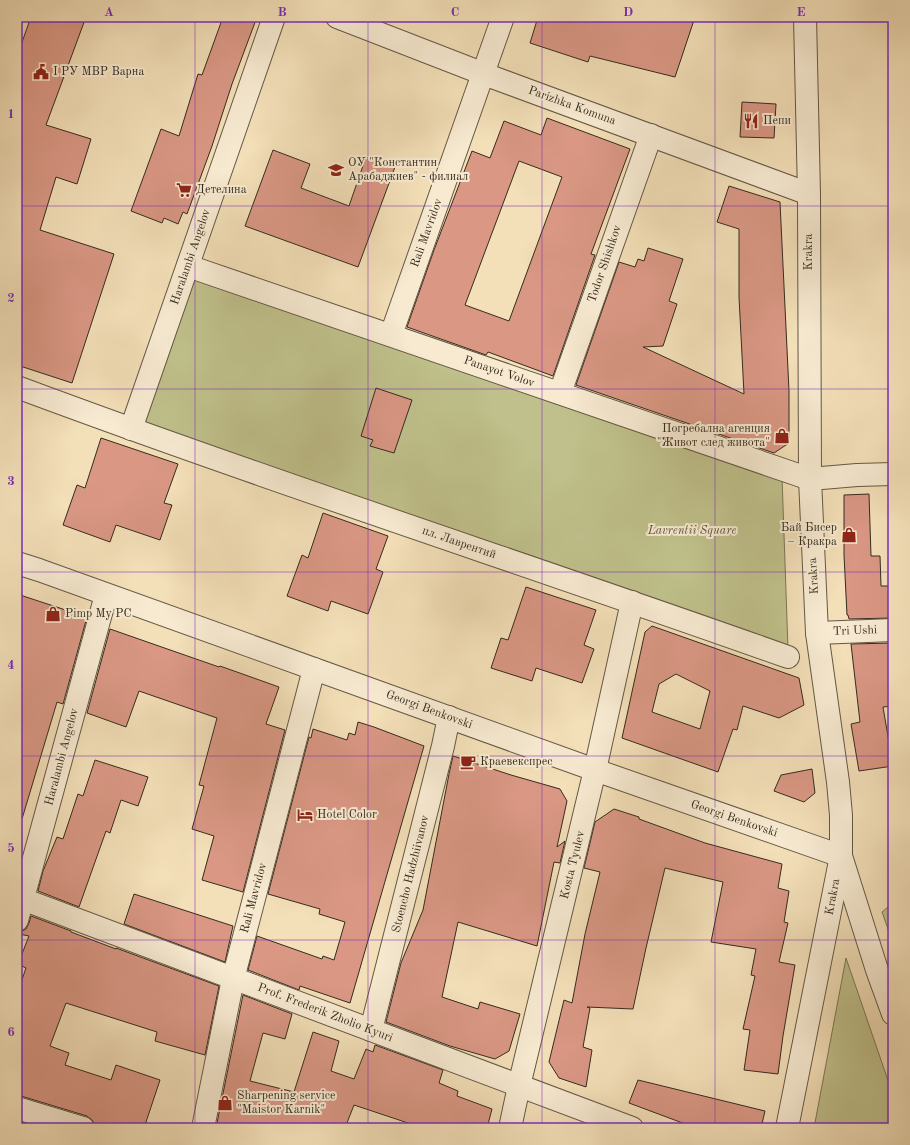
<svg xmlns="http://www.w3.org/2000/svg" width="910" height="1145" font-family="'Old Standard TT',serif">
	<rect width="100%" height="100%" fill="#f3dfb8"/>
	<filter id="stains"><feTurbulence type="fractalNoise" baseFrequency=".005" numOctaves="4"/><feColorMatrix values="0 0 0 0 .2 0 0 0 0 .09 0 0 0 0 .02 0 0 0 .5 -.17"/></filter>
	<radialGradient id="worn" r=".72"><stop offset=".6" stop-color="#630" stop-opacity="0"/><stop offset="1" stop-color="#630" stop-opacity=".3"/></radialGradient>
	<g fill="#bfc08b" stroke="#7a7654">
		<polygon points="193,275 782,477 788,649 139,425"/>
		<polygon points="893,903 893,943 882,912"/>
		<polygon points="846,958 893,1095 893,1128 814,1128"/>
	</g>
	<g fill="#d99784" stroke="#352b1e" fill-rule="evenodd">
		<polygon points="31,17 86,17 46,125 91,139 77,184 56,177 40,230 114,254 72,383 17,365 17,56"/>
		<polygon points="223,17 257,17 232,84 212,146 187,214 183,212 178,224 164,218 162,223 131,211 161,129 179,136 198,74 202,75"/>
		<polygon points="538,17 695,17 675,77 590,56 588,62 530,43"/>
		<polygon points="742,102 776,104 774,138 740,137"/>
		<path d="M547,118L630,149L591,254L595,255L553,376L488,352L486,355L407,327L434,250L472,151L490,158L504,121L541,135ZM519,161L562,177L509,321L465,305Z"/>
		<polygon points="273,150 310,164 301,188 349,206 366,157 395,167 358,267 245,226"/>
		<polygon points="729,186 780,202 789,391 789,443 774,453 576,385 619,262 635,267 638,259 644,261 648,248 683,259 669,301 677,304 663,346 643,347 744,394 739,297 739,229 717,222"/>
		<polygon points="376,388 412,400 394,453 370,446 373,440 361,436"/>
		<polygon points="101,438 178,464 164,503 172,505 160,540 116,525 110,542 63,525 77,485 85,488"/>
		<polygon points="869,494 871,556 880,556 881,586 893,586 893,618 849,619 848,615 847,615 844,555 844,495"/>
		<polygon points="323,513 388,536 376,569 383,572 368,614 331,601 328,611 287,596 302,555 308,558"/>
		<polygon points="526,587 596,610 584,645 594,649 582,683 536,668 532,681 491,668 501,638 508,640"/>
		<polygon points="17,594 87,617 63,704 57,702 22,819 17,818"/>
		<path d="M652,626L799,678L804,705L779,718L743,706L737,730L733,729L718,772L622,738L645,632ZM676,674L710,691L700,729L652,712L659,684Z"/>
		<polygon points="110,629 219,667 220,666 279,687 266,724 285,730 243,892 202,880 214,836 192,829 204,786 199,785 217,718 139,691 126,727 87,713"/>
		<polygon points="893,643 893,706 883,707 893,766 859,771 851,724 860,722 851,644"/>
		<polygon points="358,722 374,727 424,746 350,1003 300,986 299,990 248,970 257,936 322,959 323,956 334,960 345,922 319,914 320,909 268,894 309,737 311,738 313,729 347,740 349,733 355,735"/>
		<polygon points="453,756 511,775 560,789 567,801 557,847 565,841 560,863 554,862 537,946 458,922 442,997 478,1009 480,1002 520,1014 509,1051 495,1059 450,1046 386,1022 401,963 423,910 449,774"/>
		<polygon points="95,760 148,777 138,806 121,800 110,833 106,831 79,907 38,891 43,871 57,837 63,839 78,794 83,796"/>
		<polygon points="812,769 815,793 804,802 774,791 781,775"/>
		<polygon points="614,809 639,817 639,819 705,843 782,864 778,888 789,891 784,922 788,923 779,962 795,965 783,1036 778,1074 744,1070 750,1030 743,1029 755,976 751,975 756,949 711,942 723,882 665,868 646,948 633,1009 587,1007 590,1008 583,1047 592,1050 586,1087 559,1078 549,1062 564,1000 572,1003 585,934 600,872 584,868 595,822"/>
		<polygon points="134,894 233,926 225,962 124,924"/>
		<polygon points="31,916 71,931 71,932 116,949 116,948 219,986 205,1055 155,1041 157,1032 66,1003 50,1046 69,1053 65,1065 111,1080 116,1065 160,1080 144,1128 95,1128 95,1125 92,1120 87,1116 21,1096 17,1096 17,994 26,968 18,964 29,936 19,934 20,932 26,929 29,923"/>
		<polygon points="243,995 292,1014 285,1039 263,1033 250,1081 294,1092 313,1032 339,1041 331,1071 354,1079 366,1049 373,1052 375,1045 443,1070 439,1083 458,1091 457,1096 492,1109 487,1128 423,1128 354,1105 345,1128 216,1128"/>
		<polygon points="638,1080 765,1111 761,1128 696,1128 629,1103"/>
		<polygon points="17,1121 40,1128 17,1128"/>
	</g>
	<g fill="none" stroke-linecap="round" stroke-linejoin="round">
		<defs>
			<g id="minor">
				<polyline points="337,17 484,74 809,194"/>
				<polyline points="188,266 810,479 857,475 893,474"/>
				<polyline points="391,335 503,17"/>
				<path d="M17,387C272,482 532,566 788,657"/>
				<polyline points="560,393 651,135"/>
				<polyline points="131,429 274,17"/>
				<polyline points="17,563 39,570 595,770 841,856"/>
				<polyline points="817,633 893,630"/>
				<polyline points="842,859 877,970 893,1014"/>
				<polyline points="17,897 632,1128"/>
				<polyline points="17,920 106,595"/>
				<polyline points="371,1030 443,746 449,717"/>
				<polyline points="17,1108 83,1128"/>
				<polyline points="203,1128 233,979 314,669"/>
				<polyline points="510,1128 519,1086 595,770 632,602"/>
				<polyline points="787,1128 841,856 841,815 838,782 817,633 810,479 809,194 805,17"/>
			</g>
		</defs>
		<use href="#minor" stroke="#645844" stroke-width="24"/>
		<use href="#minor" stroke="#f7ead1" stroke-width="22"/>
	</g>
	<path fill="none" stroke="#7b2cbf" stroke-width="1" stroke-opacity="0.55" d="M195,17V1128M368,17V1128M542,17V1128M715,17V1128M17,206H893M17,389H893M17,572H893M17,756H893M17,940H893"/>
	<defs>
		<symbol id="civic-bare" viewBox="-9 -9 18 18"><path d="M-.6-6.5H3V-4.5H.6V-3L4-1V1h2V6H-6V1h2V-1L-.6-3ZM-1.2 2.5V6h2.4V2.5Z" fill="#8f2418" stroke="#f7ead1" stroke-width="2.5" paint-order="stroke"/></symbol>
		<symbol id="restaurant-bare" viewBox="-9 -9 18 18"><path d="M-5-6h1v4h1v-4h1v4h1v-4h1v5L-1.5 .5V6h-2V.5L-5-1ZM5-6V6H3V1.5H1.5Q1.5-4 5-6Z" fill="#8f2418" stroke="#f7ead1" stroke-width="2.5" paint-order="stroke"/></symbol>
		<symbol id="school-bare" viewBox="-9 -9 18 18"><path d="M0-5L7-2L0 1L-7-2ZM-4 1L0 2.5L4 1V4Q0 6-4 4Z" fill="#8f2418" stroke="#f7ead1" stroke-width="2.5" paint-order="stroke"/></symbol>
		<symbol id="supermarket-bare" viewBox="-9 -9 18 18"><path d="M-6-5.5h2.5l.6 2H6L4.5 2H-2.5L-4.4-4H-6ZM-1.5 3.2a1.3 1.3 0 1 0 .1 0ZM3 3.2a1.3 1.3 0 1 0 .1 0Z" fill="#8f2418" stroke="#f7ead1" stroke-width="2.5" paint-order="stroke"/></symbol>
		<symbol id="shop-bare" viewBox="-9 -9 18 18"><path d="M-5-2.5h2.3a2.7 3.5 0 0 1 5.4 0H5L5.5 6h-11ZM-1.5-2.5h3a1.5 2.3 0 0 0-3 0Z" fill="#8f2418" stroke="#f7ead1" stroke-width="2.5" paint-order="stroke"/></symbol>
		<symbol id="cafe-bare" viewBox="-9 -9 18 18"><path d="M-5.5-4.5H6V0H3Q3 3.5 0 3.5H-2.5Q-5.5 3.5-5.5 0ZM3-3.2v2h1.7v-2ZM-6 4.5H4V6H-6Z" fill="#8f2418" stroke="#f7ead1" stroke-width="2.5" paint-order="stroke"/></symbol>
		<symbol id="hotel-bare" viewBox="-9 -9 18 18"><path d="M-6-4.5h1.5V1H6V5H4.5V3h-9V5H-6ZM-4 0a1.8 1.8 0 1 1 3.6 0ZM.5 0V-2.5h3Q6-2.5 6 0Z" fill="#8f2418" stroke="#f7ead1" stroke-width="2.5" paint-order="stroke"/></symbol>
	</defs>
	<g fill-rule="evenodd">
		<use href="#civic-bare" x="30" y="61" width="22" height="22"/>
		<use href="#restaurant-bare" x="740" y="110" width="22" height="22"/>
		<use href="#school-bare" x="325" y="159" width="22" height="22"/>
		<use href="#supermarket-bare" x="173" y="179" width="22" height="22"/>
		<use href="#shop-bare" x="771" y="425" width="22" height="22"/>
		<use href="#shop-bare" x="838" y="524" width="22" height="22"/>
		<use href="#shop-bare" x="42" y="603" width="22" height="22"/>
		<use href="#cafe-bare" x="457" y="751" width="22" height="22"/>
		<use href="#hotel-bare" x="294" y="804" width="22" height="22"/>
		<use href="#shop-bare" x="214" y="1092" width="22" height="22"/>
	</g>
	<g text-anchor="middle" dominant-baseline="central" stroke-width="4" stroke-linejoin="round" paint-order="stroke">
		<g font-size="12" fill="#352b1e" stroke="#f7ead1" text-anchor="start">
			<text x="53" y="72">I РУ МВР Варна</text>
			<text x="763" y="121">Пепи</text>
			<text x="348" y="163">ОУ "Константин<tspan x="348" dy="14">Арабаджиев" - филиал</tspan></text>
			<text x="196" y="190">Детелина</text>
			<text x="770" y="429" text-anchor="end">Погребална агенция<tspan x="770" dy="14">"Живот след живота"</tspan></text>
			<text x="837" y="528" text-anchor="end">Бай Бисер<tspan x="837" dy="14">– Кракра</tspan></text>
			<text x="65" y="614">Pimp My PC</text>
			<text x="480" y="762">Краевекспрес</text>
			<text x="317" y="815">Hotel Color</text>
			<text x="237" y="1096">Sharpening service<tspan x="237" dy="14">"Maistor Karnik"</tspan></text>
		</g>
		<g font-size="12" fill="#352b1e" stroke="#f7ead1">
			<text transform="translate(572 106) rotate(20)">Parizhka Komuna</text>
			<text transform="translate(427 233) rotate(-70)">Rali Mavridov</text>
			<text transform="translate(809 252) rotate(-90)">Krakra</text>
			<text transform="translate(191 257) rotate(-71)">Haralambi Angelov</text>
			<text transform="translate(605 264) rotate(-71)">Todor Shishkov</text>
			<text transform="translate(499 372) rotate(19)">Panayot Volov</text>
			<text transform="translate(459 543) rotate(19)">пл. Лаврентий</text>
			<text transform="translate(814 576) rotate(-93)">Krakra</text>
			<text transform="translate(855 631) rotate(-2)">Tri Ushi</text>
			<text transform="translate(429 710) rotate(20)">Georgi Benkovski</text>
			<text transform="translate(62 757) rotate(-75)">Haralambi Angelov</text>
			<text transform="translate(734 819) rotate(19)">Georgi Benkovski</text>
			<text transform="translate(573 865) rotate(-76)">Kosta Tyulev</text>
			<text transform="translate(411 874) rotate(-76)">Stoencho Hadzhiivanov</text>
			<text transform="translate(833 897) rotate(-79)">Krakra</text>
			<text transform="translate(254 898) rotate(-75)">Rali Mavridov</text>
			<text transform="translate(325 1013) rotate(21)">Prof. Frederik Zholio Kyuri</text>
		</g>
		<g font-size="12" font-style="italic" fill="#585039" stroke="#f7ead1">
			<text x="692" y="531">Lavrentii Square</text>
		</g>
	</g>
	<rect width="910" height="1145" fill="none" stroke="#f3dfb8" stroke-width="44"/>
	<rect x="22" y="22" width="866" height="1101" fill="none" stroke="#7b2cbf" stroke-width="1.5"/>
	<g font-size="13" text-anchor="middle" font-weight="bold" fill="#7b2cbf">
		<text x="109" y="16">A</text>
		<text x="282" y="16">B</text>
		<text x="455" y="16">C</text>
		<text x="628" y="16">D</text>
		<text x="801" y="16">E</text>
		<text x="11" y="118">1</text>
		<text x="11" y="302">2</text>
		<text x="11" y="485">3</text>
		<text x="11" y="669">4</text>
		<text x="11" y="852">5</text>
		<text x="11" y="1036">6</text>
	</g>
	<rect width="100%" height="100%" filter="url(#stains)"/>
	<rect width="100%" height="100%" fill="url(#worn)"/>
</svg>
